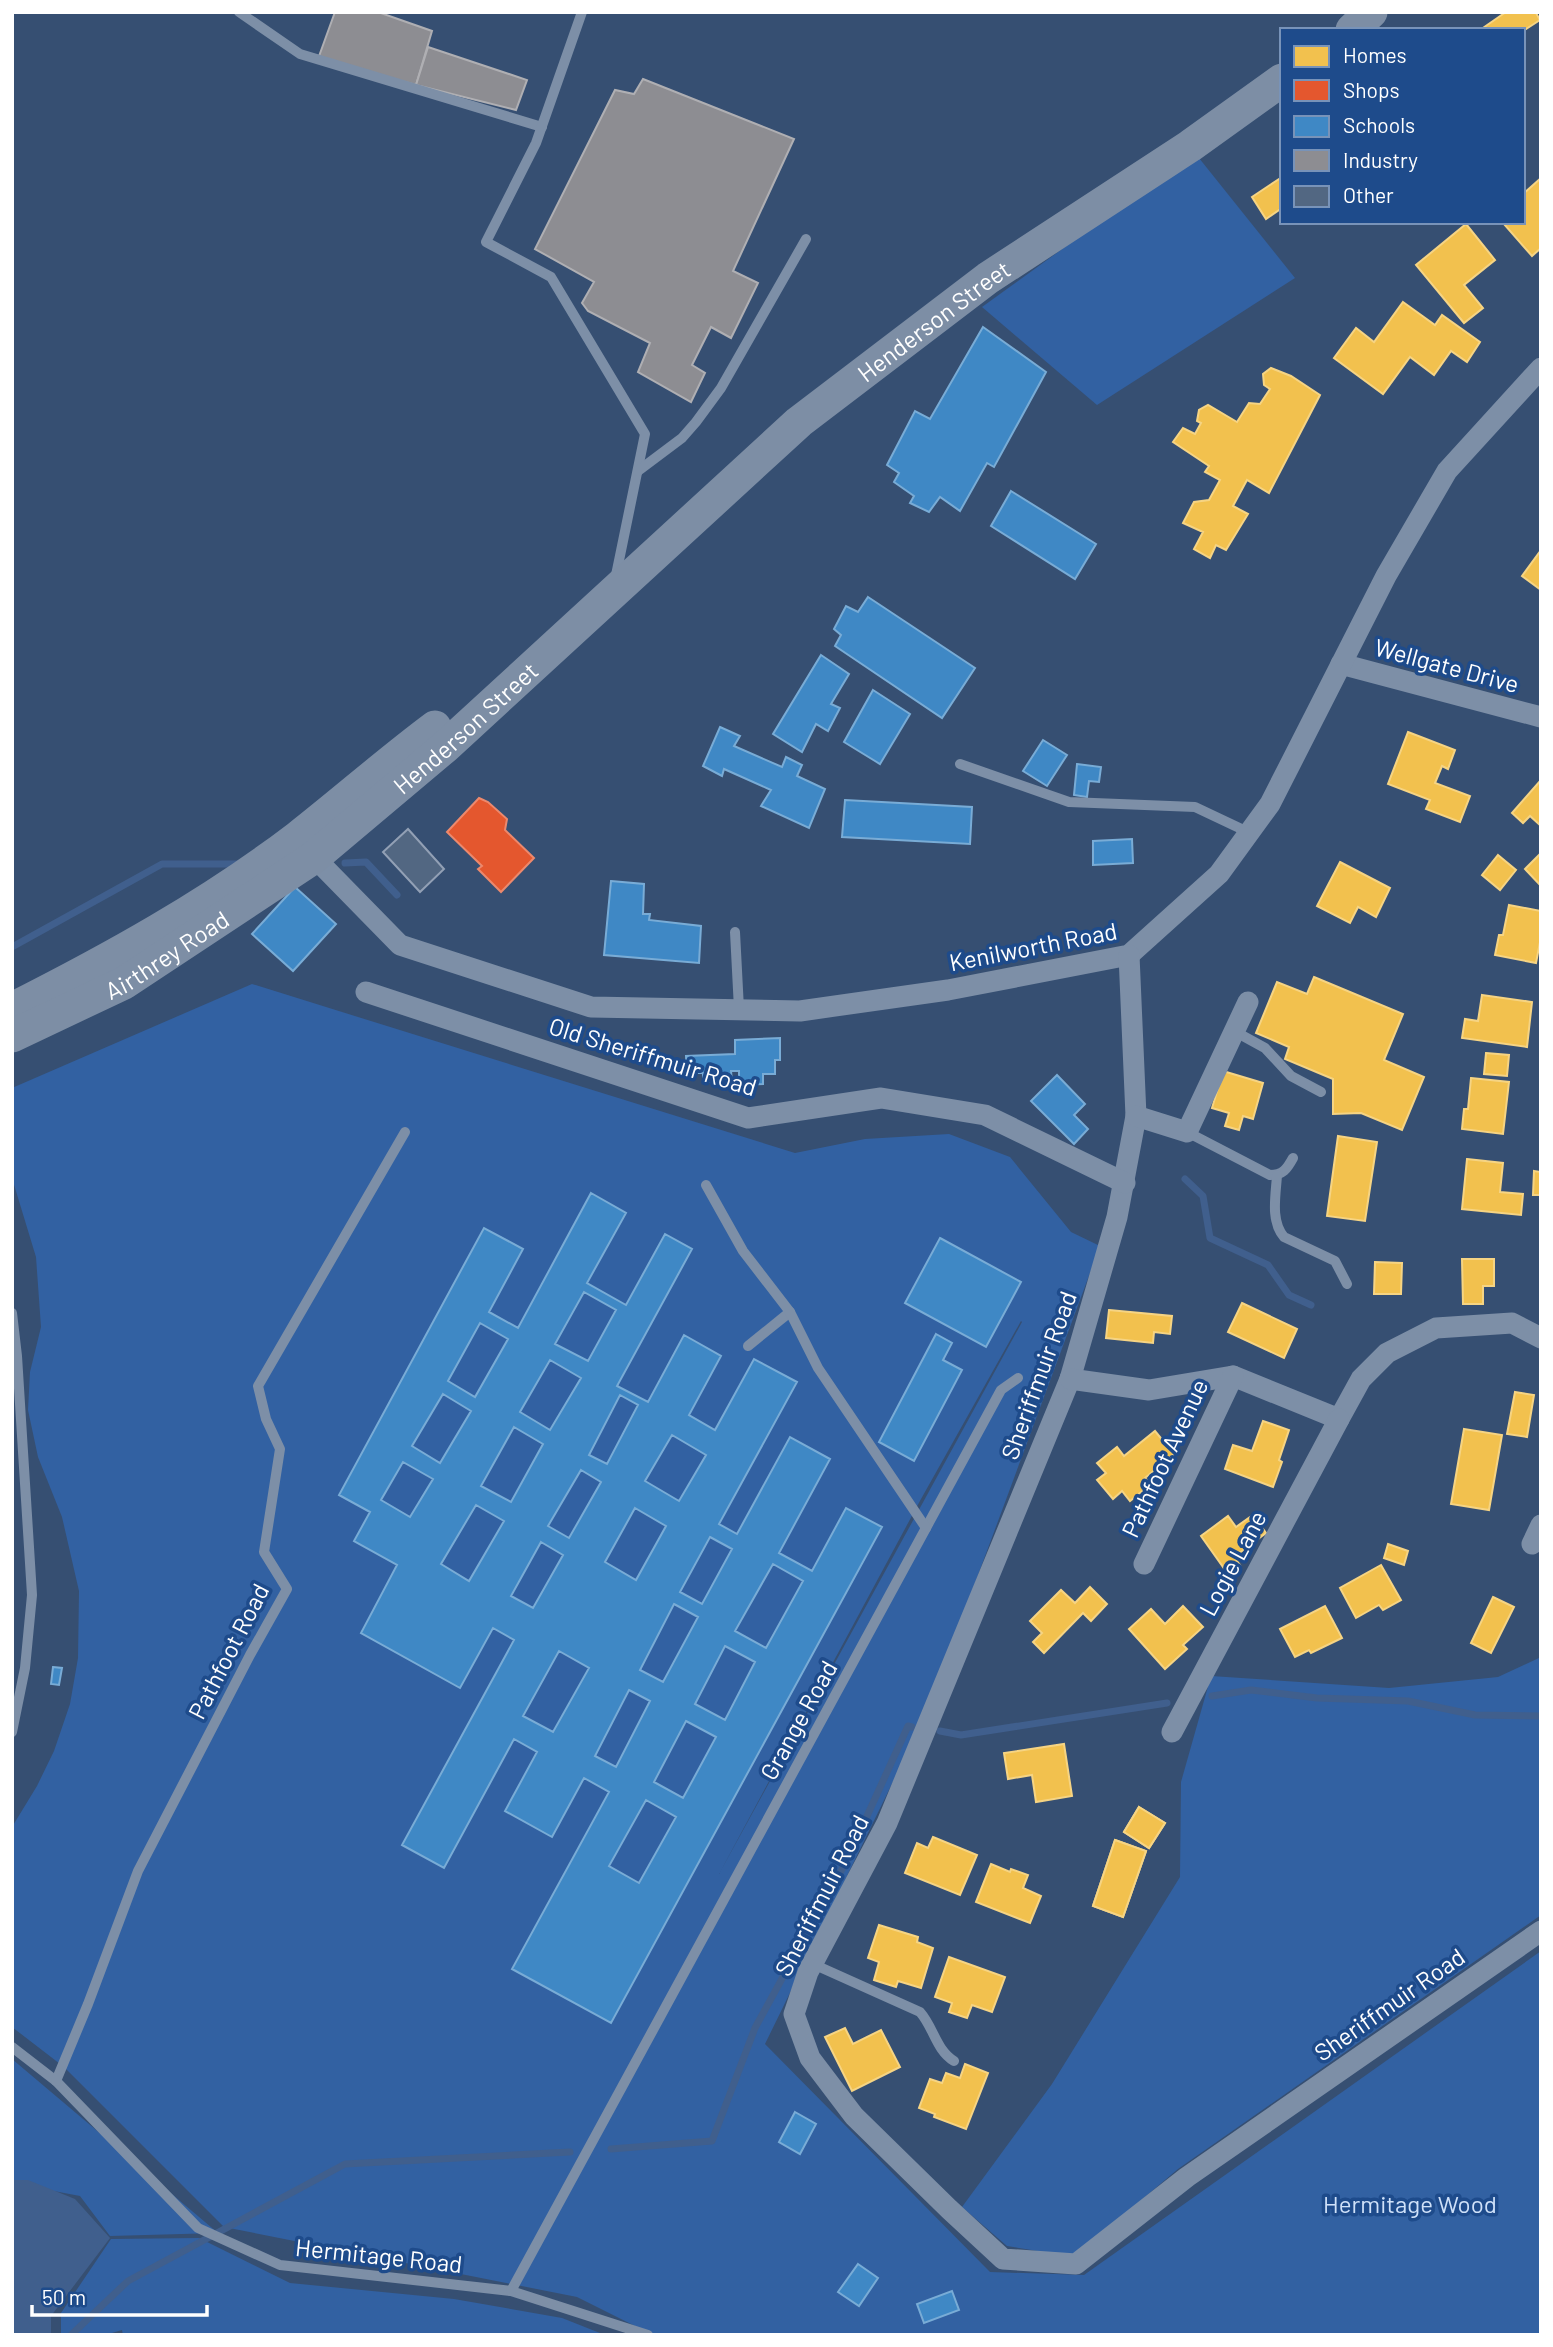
<svg xmlns="http://www.w3.org/2000/svg" width="1553" height="2347" font-family="Barlow,sans-serif">
	<rect width="100%" height="100%" fill="#364f72"/>
	<g fill="#3261a2" fill-rule="evenodd">
		<polygon points="1195,153 1295,278 1097,405 982,307"/>
		<path d="M252,984L795,1153L865,1139L949,1134L1010,1157L1071,1232L1100,1246L928,1710L765,2044L990,2272L1084,2275L1541,1951V2335H653L577,2297L224,2227L64,2067L12,2027V1827L37,1786L54,1751L70,1704L78,1658L79,1591L62,1517L38,1457L28,1410L30,1372L41,1327L36,1257L12,1178V1088ZM1021,1321L1022,1322L719,1874L921,1499Z"/>
		<polygon points="1541,1657 1541,1915 1178,2169 1074,2257 1007,2246 962,2207 1052,2084 1180,1877 1181,1782 1211,1676 1389,1688 1498,1677"/>
		<polygon points="12,2059 218,2233 110,2236 80,2196 12,2183"/>
		<polygon points="199,2238 290,2283 454,2299 562,2318 605,2335 123,2335 122,2330 105,2335 61,2335 61,2313 111,2239"/>
	</g>
	<polygon fill="#405f8d" points="12,2180 28,2180 75,2199 110,2238 51,2316 51,2335 12,2335"/>
	<g fill="#f2c14e" stroke="#f6d483" stroke-width="2">
		<polygon points="1506,12 1537,12 1536,13 1540,20 1523,31 1480,30"/>
		<polygon points="1282,177 1282,208 1266,219 1252,197"/>
		<polygon points="1541,178 1541,248 1532,256 1503,223 1523,222 1523,194"/>
		<polygon points="1466,224 1495,260 1464,285 1483,308 1464,323 1416,265"/>
		<polygon points="1403,302 1435,325 1442,315 1480,342 1467,362 1451,351 1434,375 1410,357 1383,394 1334,358 1356,328 1374,342"/>
		<polygon points="1271,368 1291,376 1320,395 1269,493 1247,480 1233,506 1248,514 1226,550 1216,545 1210,558 1194,549 1203,532 1183,523 1194,502 1209,500 1220,480 1205,472 1209,466 1173,442 1183,428 1195,434 1201,423 1197,421 1199,410 1208,405 1237,422 1249,403 1260,404 1270,389 1264,385 1263,374"/>
		<polygon points="1541,550 1541,590 1522,576"/>
		<polygon points="1408,732 1455,750 1448,769 1442,766 1435,783 1470,796 1460,822 1426,809 1430,800 1388,784"/>
		<polygon points="1541,780 1541,826 1530,816 1523,823 1512,813"/>
		<polygon points="1541,853 1541,886 1525,869"/>
		<polygon points="1498,855 1516,870 1500,890 1482,875"/>
		<polygon points="1340,862 1390,888 1376,917 1358,907 1350,923 1317,906"/>
		<polygon points="1509,905 1541,911 1541,937 1536,963 1495,955 1499,935 1503,935"/>
		<polygon points="1314,977 1403,1014 1384,1060 1424,1077 1402,1130 1361,1113 1333,1114 1333,1079 1285,1059 1289,1047 1256,1033 1277,982 1307,994"/>
		<polygon points="1482,995 1532,1002 1527,1047 1462,1038 1465,1019 1478,1021"/>
		<polygon points="1486,1053 1509,1055 1507,1076 1484,1074"/>
		<polygon points="1223,1071 1263,1083 1253,1119 1243,1116 1239,1130 1225,1126 1229,1113 1212,1108"/>
		<polygon points="1471,1078 1509,1082 1503,1134 1462,1129 1464,1109 1468,1109"/>
		<polygon points="1338,1136 1377,1142 1365,1221 1327,1216"/>
		<polygon points="1467,1159 1503,1163 1500,1192 1523,1194 1521,1215 1462,1209"/>
		<polygon points="1534,1171 1541,1172 1541,1195 1533,1195"/>
		<polygon points="1462,1259 1494,1259 1494,1286 1483,1286 1483,1304 1463,1304"/>
		<polygon points="1375,1262 1402,1263 1401,1294 1374,1294"/>
		<polygon points="1242,1303 1297,1329 1284,1358 1228,1332"/>
		<polygon points="1109,1310 1172,1316 1170,1334 1154,1332 1153,1343 1106,1338"/>
		<polygon points="1515,1392 1534,1395 1527,1437 1507,1434"/>
		<polygon points="1263,1421 1289,1430 1279,1460 1282,1462 1273,1487 1225,1469 1233,1445 1252,1451"/>
		<polygon points="1464,1429 1502,1435 1489,1510 1451,1504"/>
		<polygon points="1155,1431 1174,1454 1145,1478 1151,1484 1130,1501 1122,1491 1113,1499 1097,1480 1106,1473 1097,1463 1117,1447 1124,1456"/>
		<polygon points="1253,1515 1266,1533 1234,1557 1240,1565 1228,1574 1201,1536 1228,1516 1236,1527"/>
		<polygon points="1388,1544 1408,1551 1404,1565 1384,1558"/>
		<polygon points="1381,1565 1401,1600 1383,1610 1379,1605 1356,1618 1340,1588"/>
		<polygon points="1090,1587 1107,1604 1091,1621 1083,1613 1044,1653 1033,1642 1042,1633 1030,1621 1061,1590 1075,1603"/>
		<polygon points="1493,1597 1514,1607 1491,1653 1471,1643"/>
		<polygon points="1183,1606 1203,1627 1183,1645 1187,1649 1165,1669 1129,1629 1151,1609 1165,1624"/>
		<polygon points="1325,1606 1342,1638 1311,1653 1309,1650 1295,1657 1280,1629"/>
		<polygon points="1064,1744 1072,1796 1036,1802 1032,1775 1008,1779 1004,1753"/>
		<polygon points="1139,1807 1165,1823 1149,1848 1124,1832"/>
		<polygon points="1139,1807 1165,1823 1149,1848 1124,1832"/>
		<polygon points="933,1837 977,1855 960,1895 905,1873 917,1843 928,1848"/>
		<polygon points="1115,1840 1146,1851 1123,1917 1093,1906"/>
		<polygon points="1115,1840 1146,1851 1123,1917 1093,1906"/>
		<polygon points="991,1864 1010,1872 1011,1869 1028,1875 1023,1888 1041,1896 1030,1923 976,1902"/>
		<polygon points="879,1925 918,1937 917,1942 933,1948 921,1988 898,1981 896,1987 874,1980 879,1962 868,1958"/>
		<polygon points="949,1957 1005,1977 992,2012 972,2005 967,2018 949,2012 952,2003 935,1997"/>
		<polygon points="845,2028 853,2044 881,2030 900,2067 852,2091 825,2037"/>
		<polygon points="965,2064 988,2073 966,2129 934,2117 935,2114 919,2108 930,2079 942,2083 946,2073 960,2078"/>
	</g>
	<polygon fill="#e4572e" stroke="#ec896d" stroke-width="2" points="479,798 488,802 507,819 505,830 534,858 501,892 478,869 482,866 447,832"/>
	<g fill="#3f88c5" stroke="#79acd6" stroke-width="2" fill-rule="evenodd">
		<polygon points="983,327 1046,372 994,467 987,463 960,511 940,497 929,512 910,503 914,496 894,482 899,473 887,465 915,411 930,419"/>
		<polygon points="1011,491 1096,544 1075,579 991,526"/>
		<polygon points="868,597 975,668 942,718 835,646 841,635 834,629 846,606 858,612"/>
		<polygon points="821,655 849,674 831,704 840,708 828,731 816,724 802,752 773,734"/>
		<polygon points="873,690 910,714 880,764 844,742"/>
		<polygon points="720,727 740,736 734,746 782,767 786,757 802,765 797,776 825,789 809,828 761,806 771,790 724,769 722,776 703,766"/>
		<polygon points="1043,740 1067,755 1047,786 1023,771"/>
		<polygon points="1077,764 1101,767 1099,782 1089,781 1087,797 1074,795"/>
		<polygon points="845,800 972,807 970,844 842,837"/>
		<polygon points="1132,839 1133,863 1093,865 1093,841"/>
		<polygon points="611,881 644,884 643,914 650,914 649,920 701,926 699,963 604,955"/>
		<polygon points="295,887 336,924 293,971 252,934"/>
		<polygon points="780,1038 780,1060 775,1060 775,1074 763,1074 763,1084 739,1085 739,1071 731,1071 732,1081 703,1082 703,1073 687,1073 686,1056 735,1054 735,1040"/>
		<polygon points="1057,1075 1085,1104 1074,1115 1088,1129 1074,1144 1031,1101"/>
		<path d="M591,1193L626,1213L587,1283L626,1305L665,1234L692,1249L617,1386L648,1402L684,1335L721,1356L689,1415L715,1430L754,1359L797,1382L719,1524L737,1534L790,1437L830,1459L779,1553L812,1571L846,1508L882,1527L611,2023L512,1969L609,1792L584,1778L552,1837L505,1811L537,1752L514,1739L444,1868L402,1845L514,1640L493,1628L460,1688L361,1633L397,1565L354,1541L370,1512L339,1495L484,1228L523,1249L489,1312L518,1328ZM584,1292L616,1310L588,1361L555,1344ZM480,1323L508,1339L475,1397L448,1381ZM550,1360L581,1378L550,1430L520,1412ZM443,1394L471,1411L440,1463L412,1446ZM620,1395L638,1405L607,1464L589,1455ZM514,1427L543,1444L511,1502L481,1486ZM672,1435L706,1455L679,1501L645,1481ZM403,1462L433,1479L410,1517L381,1500ZM581,1470L601,1482L569,1538L548,1526ZM476,1505L504,1521L469,1581L441,1564ZM635,1508L666,1526L636,1580L605,1562ZM710,1537L732,1549L702,1604L680,1592ZM541,1542L563,1555L533,1608L511,1596ZM773,1564L803,1581L766,1648L735,1631ZM674,1604L698,1617L663,1682L640,1670ZM725,1646L755,1662L725,1720L695,1704ZM559,1651L589,1668L553,1732L523,1716ZM629,1690L650,1701L616,1767L595,1756ZM686,1721L716,1737L683,1798L654,1782ZM646,1800L676,1817L639,1883L609,1866Z"/>
		<polygon points="940,1238 1021,1282 986,1347 905,1303"/>
		<polygon points="936,1334 952,1343 943,1360 962,1370 914,1461 879,1442"/>
		<polygon points="53,1667 62,1668 59,1685 51,1684"/>
		<polygon points="795,2112 816,2124 800,2154 779,2142"/>
		<polygon points="858,2264 878,2278 859,2306 838,2292"/>
		<polygon points="952,2291 959,2310 924,2323 917,2304"/>
	</g>
	<g fill="#8d8d92" stroke="#afafb3" stroke-width="2">
		<polygon points="335,12 378,12 432,31 416,85 318,59"/>
		<polygon points="428,47 527,80 516,110 416,85"/>
		<polygon points="643,79 794,139 733,271 758,283 731,338 711,327 692,365 705,373 691,402 638,372 650,343 588,311 582,303 594,282 535,249 615,90 634,94"/>
	</g>
	<g fill="none" stroke-linecap="round" stroke-linejoin="round">
		<g stroke="#405f8d" stroke-width="7">
			<polyline points="345,863 366,862 397,895"/>
			<polyline points="12,947 162,864 239,864"/>
			<polyline points="1185,1179 1203,1196 1210,1238 1268,1265 1289,1295 1311,1305"/>
			<polyline points="1212,1696 1251,1690 1317,1698 1408,1701 1475,1715 1541,1716"/>
			<polyline points="940,1731 961,1735 1167,1703"/>
			<polyline points="611,2149 712,2141 755,2028 847,1860 908,1726 912,1727"/>
			<polyline points="71,2335 128,2281 345,2164 570,2152"/>
		</g>
	</g>
	<polygon fill="#526782" stroke="#92a0b5" stroke-width="2" points="408,829 444,869 420,892 383,852"/>
	<g fill="none" stroke-linecap="round" stroke-linejoin="round">
		<g stroke="#7d8fa7" stroke-width="10">
			<polyline points="239,12 300,54 542,127"/>
			<polyline points="582,12 536,143 486,242 551,277 645,434 615,580"/>
			<polyline points="638,471 682,438 696,422 721,388 806,239"/>
			<polyline points="960,764 1069,802 1195,807 1250,833"/>
			<polyline points="735,932 739,1009"/>
			<polyline points="1234,1031 1265,1048 1291,1076 1321,1092"/>
			<path d="M1187,1132L1270,1175C1283,1175 1287,1169 1293,1158"/>
			<path d="M1277,1175C1276,1194 1270,1221 1284,1237L1335,1261L1347,1284"/>
			<polyline points="12,1313 17,1356 32,1595 25,1668 12,1732"/>
			<polyline points="748,1346 790,1312"/>
			<polyline points="926,1528 1001,1390 1018,1378"/>
			<path d="M813,1964L920,2012C934,2028 936,2050 954,2061"/>
			<polyline points="12,2047 56,2081 198,2228 280,2265 511,2291 648,2335"/>
			<polyline points="56,2081 88,2004 138,1871 250,1655 287,1589 264,1552 280,1449 266,1419 258,1386 405,1132"/>
			<polyline points="511,2291 926,1528 818,1368 790,1312 743,1251 706,1185"/>
		</g>
		<g stroke="#7d8fa7" stroke-width="21">
			<polyline points="1341,664 1541,717"/>
			<polyline points="307,850 400,945 591,1007 800,1011 948,990 1129,955 1219,874 1270,804 1386,576 1447,471 1541,368"/>
			<polyline points="1129,955 1136,1116 1117,1217 1070,1379 887,1823 808,1972 794,2014 810,2058 854,2116 949,2209 1003,2259 1076,2264 1187,2177 1541,1931"/>
			<polyline points="366,992 748,1118 881,1098 985,1115 1125,1183"/>
			<polyline points="1136,1116 1187,1132 1248,1002"/>
			<polyline points="1070,1379 1149,1390 1233,1376 1339,1419 1361,1379 1387,1353 1436,1328 1512,1323 1541,1338"/>
			<polyline points="1532,1544 1541,1525"/>
			<polyline points="1144,1564 1233,1376"/>
			<polyline points="1172,1732 1339,1419"/>
		</g>
		<g stroke="#7d8ea5" stroke-width="33">
			<polyline points="1352,30 1371,12"/>
			<path d="M12,1009C111,959 209,905 298,837C344,801 388,762 435,727"/>
			<path id="s1" d="M12,1036L124,983L313,858L445,747L799,422L988,278L1190,146L1282,80"/>
		</g>
	</g>
	<g text-anchor="middle" dominant-baseline="central" stroke-width="7" stroke-linejoin="round" paint-order="stroke">
		<g font-size="24" fill="#fff" stroke="#1e4b8b">
			<text stroke="none"><textPath href="#s1" startOffset="1172">Henderson Street</textPath></text>
			<text transform="translate(1447 665) rotate(15)">Wellgate Drive</text>
			<text stroke="none"><textPath href="#s1" startOffset="551">Henderson Street</textPath></text>
			<text transform="translate(1033 946) rotate(-11)">Kenilworth Road</text>
			<text stroke="none"><textPath href="#s1" startOffset="175">Airthrey Road</textPath></text>
			<text transform="translate(653 1056) rotate(17)">Old Sheriffmuir Road</text>
			<text transform="translate(1038 1375) rotate(-70)">Sheriffmuir Road</text>
			<text transform="translate(1164 1458) rotate(-65)">Pathfoot Avenue</text>
			<text transform="translate(1232 1563) rotate(-62)">Logie Lane</text>
			<text transform="translate(228 1651) rotate(-63)">Pathfoot Road</text>
			<text transform="translate(798 1720) rotate(-61)">Grange Road</text>
			<text transform="translate(821 1895) rotate(-63)">Sheriffmuir Road</text>
			<text transform="translate(1389 2004) rotate(-35)">Sheriffmuir Road</text>
			<text transform="translate(379 2255) rotate(6)">Hermitage Road</text>
		</g>
		<g font-size="24" fill="#cfe1f9" stroke="#1e4b8b">
			<text x="1410" y="2203">Hermitage Wood</text>
		</g>
	</g>
	<rect width="1553" height="2347" fill="none" stroke="#ffffff" stroke-width="28"/>
	<rect x="1280" y="28" width="245" height="196" fill="#1e4b8b" stroke="#7893b9" stroke-width="2"/>
	<rect x="1294" y="46" width="35" height="21" fill="#f2c14e" stroke="#7893b9" stroke-width="2"/>
	<text x="1343" y="63" font-size="21" fill="#ffffff">Homes</text>
	<rect x="1294" y="80" width="35" height="21" fill="#e4572e" stroke="#7893b9" stroke-width="2"/>
	<text x="1343" y="98" font-size="21" fill="#ffffff">Shops</text>
	<rect x="1294" y="116" width="35" height="21" fill="#3f88c5" stroke="#7893b9" stroke-width="2"/>
	<text x="1343" y="133" font-size="21" fill="#ffffff">Schools</text>
	<rect x="1294" y="150" width="35" height="21" fill="#8d8d92" stroke="#7893b9" stroke-width="2"/>
	<text x="1343" y="168" font-size="21" fill="#ffffff">Industry</text>
	<rect x="1294" y="186" width="35" height="21" fill="#526782" stroke="#7893b9" stroke-width="2"/>
	<text x="1343" y="203" font-size="21" fill="#ffffff">Other</text>
	<path d="M32 2305v10h175v-10" fill="none" stroke="#ffffff" stroke-width="3.5"/>
	<text x="42" y="2305" font-size="21" fill="#ffffff" stroke="#1e4b8b" stroke-width="5" paint-order="stroke">50 m</text>
</svg>
